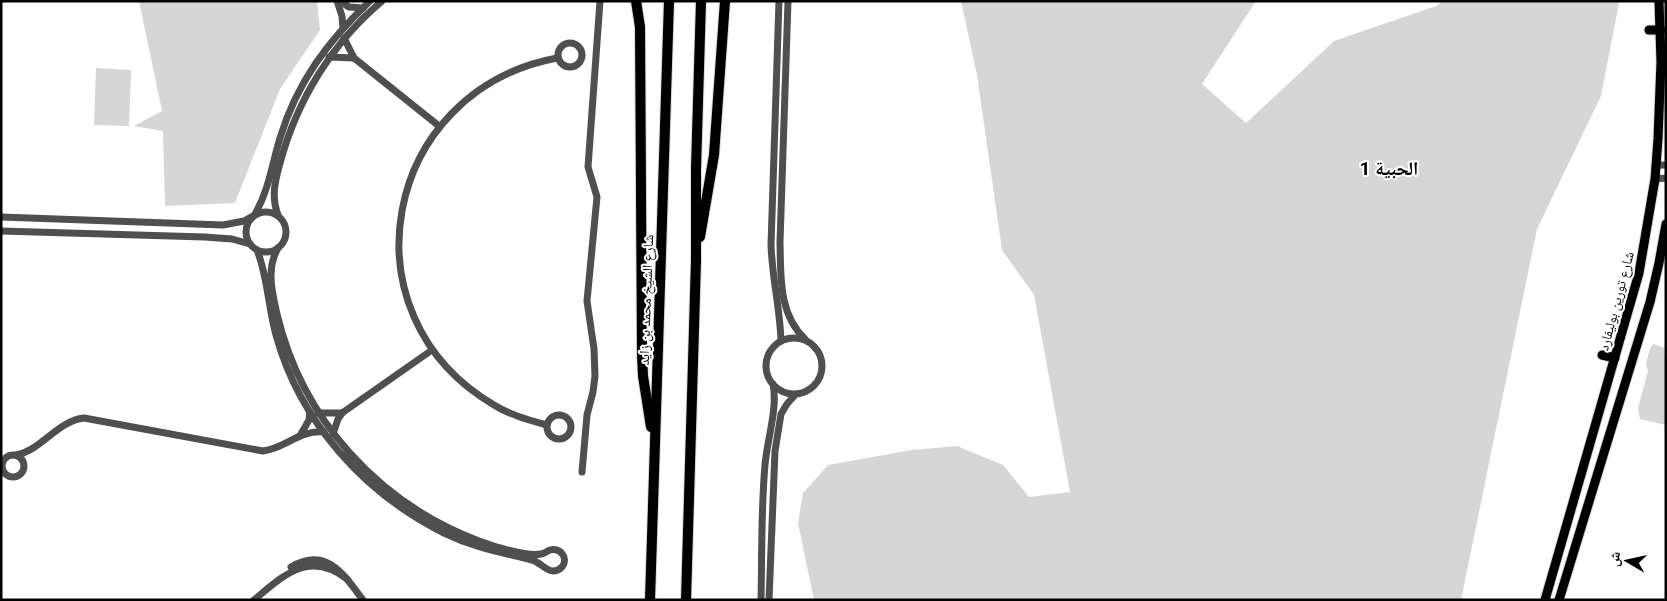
<svg xmlns="http://www.w3.org/2000/svg" width="1667" height="601" font-family="Roboto,'Noto Naskh Arabic',sans-serif">
	<rect width="100%" height="100%" fill="#fff"/>
	<g fill="#d6d6d6">
		<polygon points="139,1 317,1 320,30 280,89 235,203 165,206 163,131 134,126 162,111"/>
		<polygon points="961,1 1256,1 1202,84 1246,123 1334,41 1436,6 1443,1 1618,1 1619,3 1601,96 1537,229 1461,600 814,600 798,523 803,493 828,465 912,450 957,446 1003,465 1029,497 1070,492 1034,295 1002,250 977,75"/>
		<polygon points="96,68 131,70 129,126 94,125"/>
		<polygon points="1654,344 1665,348 1664,354 1666,354 1666,425 1640,419 1638,408 1648,371 1646,363 1650,348"/>
	</g>
	<g fill="none" stroke-linecap="round" stroke-linejoin="round">
		<defs>
			<g id="major">
				<polyline points="1649,30 1661,30"/>
				<polyline points="1602,355 1615,358"/>
				<polyline points="1545,600 1639,273 1655,179 1658,139 1661,62 1659,1"/>
				<polyline points="1559,600 1650,302 1659,263 1666,224"/>
			</g>
			<g id="highway">
				<polyline points="636,1 640,27 642,355 643,376 651,427"/>
				<polyline points="700,237 714,155 725,1"/>
				<polyline points="650,600 669,1"/>
				<polyline points="686,600 696,260 696,169 701,1"/>
			</g>
		</defs>
		<use href="#major" stroke="#dbdbdb" stroke-width="11"/>
		<use href="#highway" stroke="#dbdbdb" stroke-width="12"/>
		<g stroke="#4f4f4f" stroke-width="7">
			<polyline points="337,1 342,16 343,28"/>
			<polyline points="340,1 349,7 363,8"/>
			<path d="M779,1L771,245C772,277 780,308 781,341"/>
			<path d="M788,1L780,242C781,276 778,313 805,339"/>
			<polyline points="344,38 354,58 439,126"/>
			<circle cx="570" cy="55" r="12"/>
			<polyline points="329,57 354,58"/>
			<polyline points="1656,165 1666,165"/>
			<polyline points="1655,179 1666,178"/>
			<circle cx="266" cy="232" r="20"/>
			<path d="M255,214C269,190 272,164 280,138C297,82 328,41 370,1"/>
			<path d="M278,215C271,197 275,181 280,163C297,100 332,43 382,1"/>
			<polyline points="1,217 223,225 244,221 253,216"/>
			<polyline points="1,231 205,237 232,239 250,244"/>
			<path d="M257,250C268,277 268,307 276,335C300,422 364,493 444,533C475,548 500,552 532,560C540,562 546,571 553,571C557,571 559,570 562,567C569,558 560,547 550,550C545,552 546,553 541,554C527,557 492,546 479,541C378,503 302,419 277,314C272,292 266,269 278,248"/>
			<circle cx="794" cy="366" r="28"/>
			<polyline points="318,413 342,413"/>
			<circle cx="559" cy="427" r="12"/>
			<path d="M547,425C529,420 510,415 494,405C340,315 382,91 557,58"/>
			<polyline points="301,434 309,420 310,412"/>
			<polyline points="333,434 338,419 342,413 432,350"/>
			<path d="M16,455C42,450 57,421 84,418L263,451C286,448 298,430 324,432"/>
			<circle cx="13" cy="466" r="11"/>
			<polyline points="582,472 587,415 593,392 595,376 594,349 587,301 597,197 588,167 600,1"/>
			<path d="M291,567C327,546 344,575 363,600"/>
			<path d="M254,600C284,575 309,550 347,579"/>
			<path d="M761,600C762,555 761,509 765,465C767,440 778,408 773,384"/>
			<polyline points="769,600 775,451 781,414 787,404 795,395"/>
		</g>
		<use href="#major" stroke="#000" stroke-width="9"/>
		<use href="#highway" stroke="#000" stroke-width="10"/>
	</g>
	<g text-anchor="middle" dominant-baseline="central" stroke-width="4" stroke-linejoin="round" paint-order="stroke">
		<g font-size="14" fill="#000" stroke="#fff">
			<text transform="translate(646 300) rotate(-88)">شارع الشيخ محمد بن زايد</text>
			<text transform="translate(1616 301) rotate(-75)">شارع تورين بوليفارد</text>
		</g>
		<g font-size="19" font-weight="bold" fill="#000" stroke="#fff">
			<text x="1389" y="168">الحبية 1</text>
		</g>
	</g>
	<rect width="1667" height="601" fill="none" stroke="#000000" stroke-width="5"/>
	<g transform="translate(1627 561) rotate(279)" stroke="#ffffff" stroke-width="4" paint-order="stroke">
	<path d="M0-4L9 19L0 12L-9 19Z" fill="#000000"/>
	<text y="-8" font-size="14" font-weight="bold" text-anchor="middle" fill="#000000">ش</text>
	</g>
</svg>
